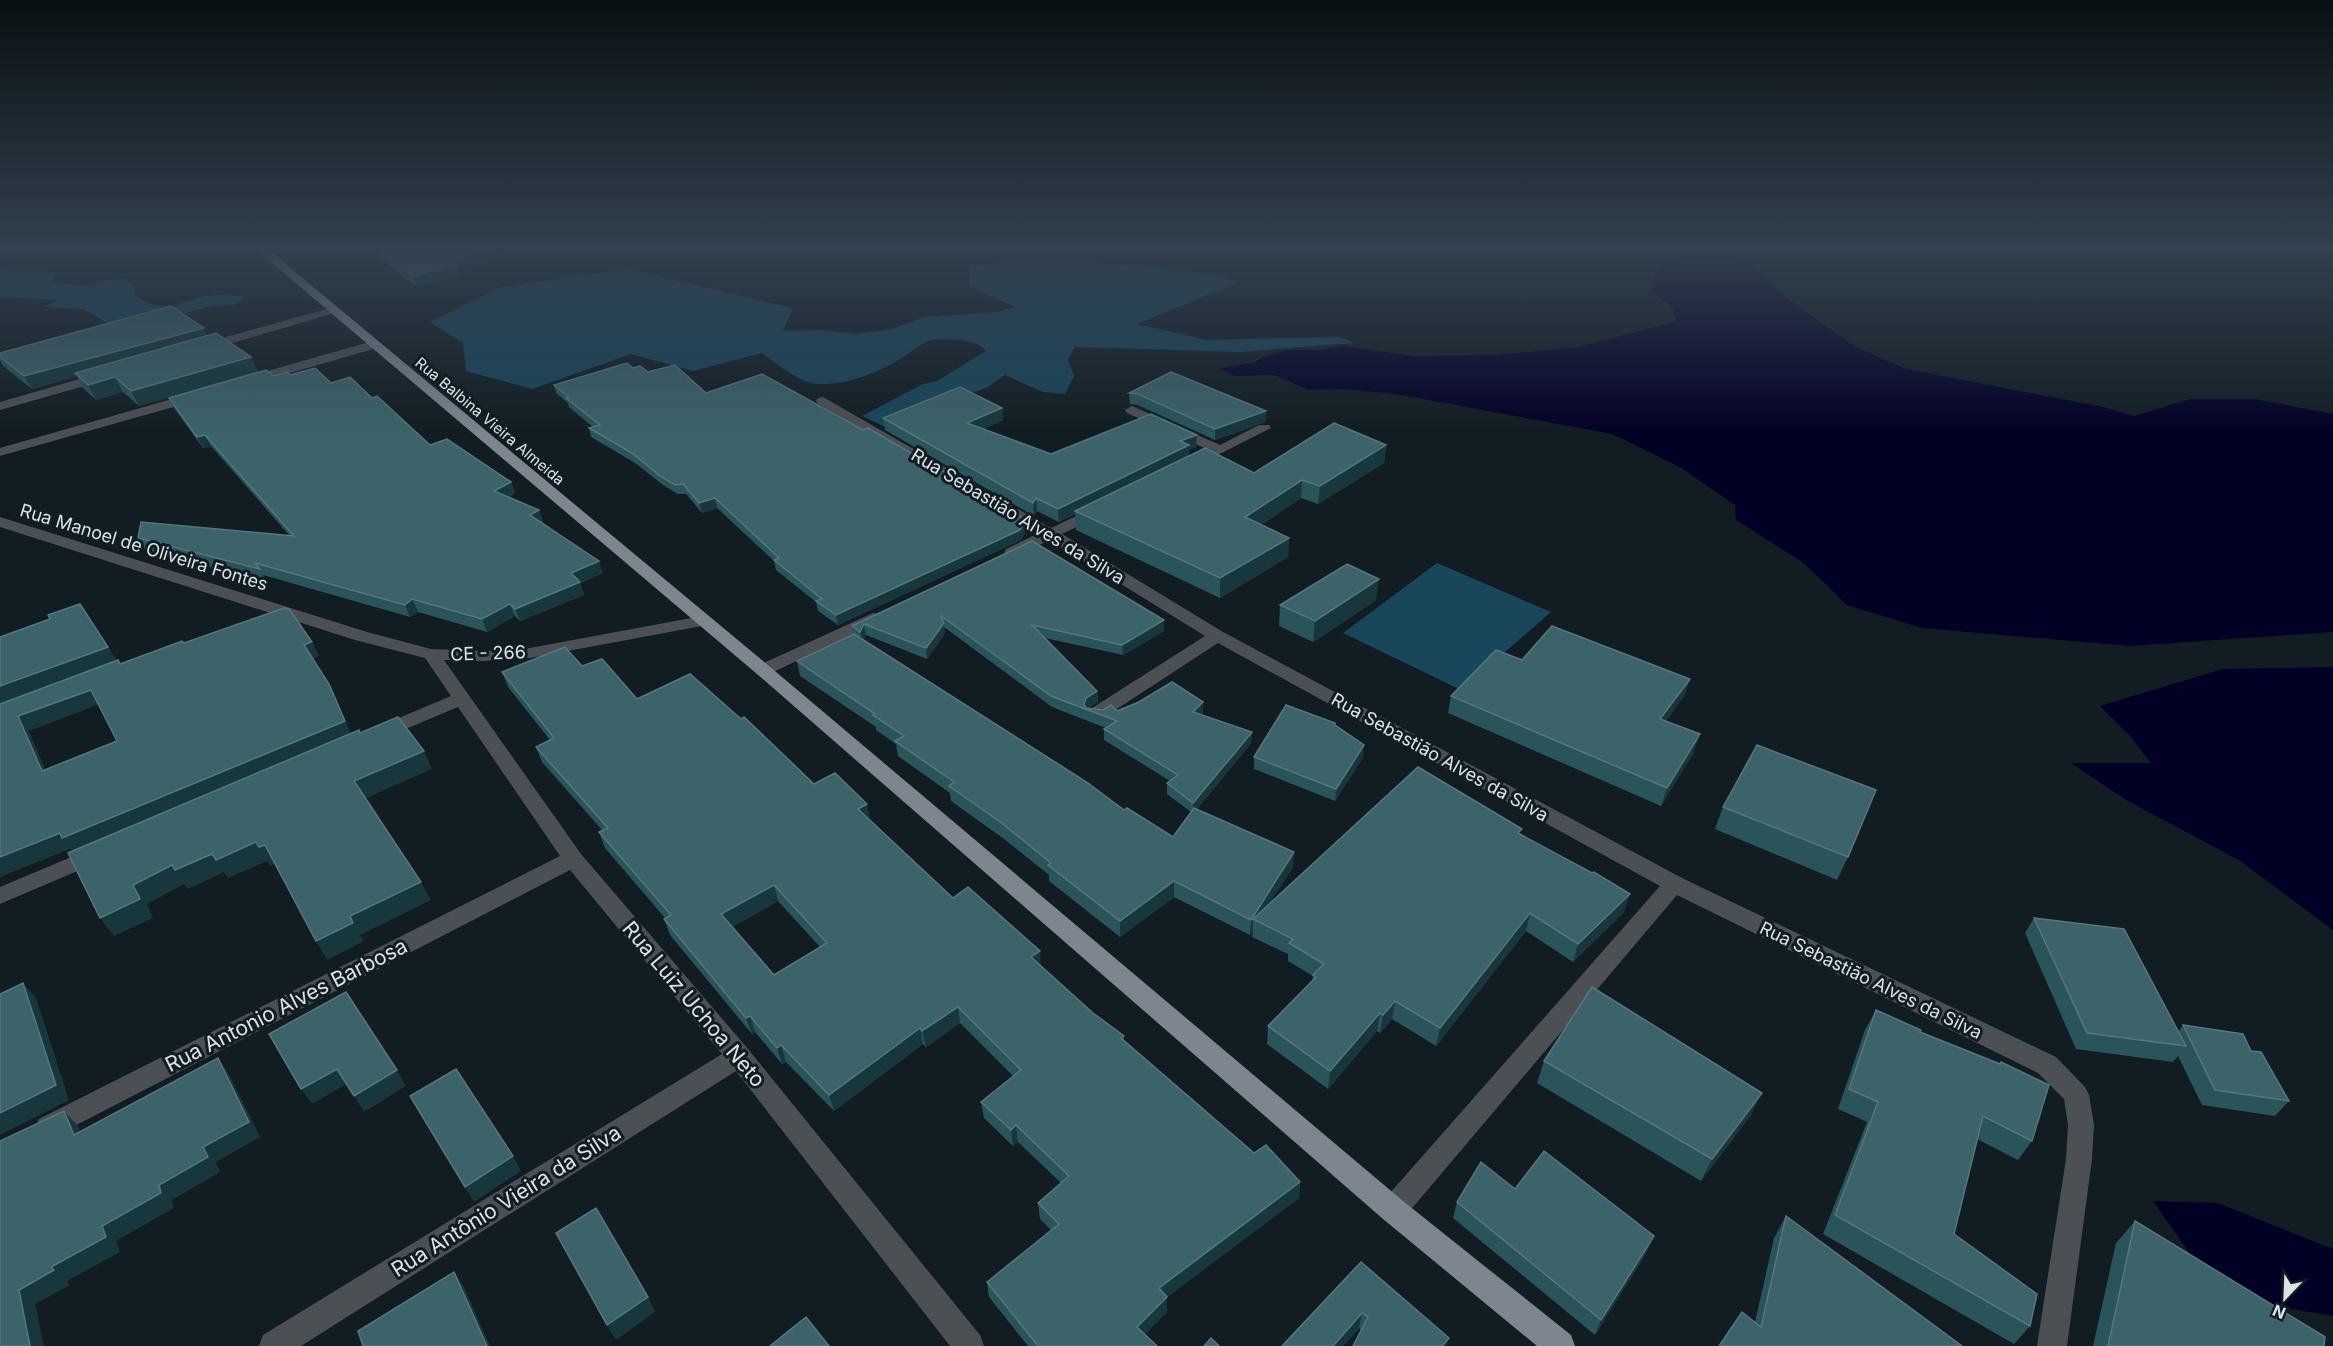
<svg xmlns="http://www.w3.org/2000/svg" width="2333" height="1346" font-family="Inter,sans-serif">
	<rect width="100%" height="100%" fill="#111d22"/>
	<g fill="#18465a">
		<path d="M1029,260C1099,264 1170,264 1239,282L1137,324L1207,340L1340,337L1354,343L1239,352L1075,347L1068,360L1074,376L1065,394L1043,392L1005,375L988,387L883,426L862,416L923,384L937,381L986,351C979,339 943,337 929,341C920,344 910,353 902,358C877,373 848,385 818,384C801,384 776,363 762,353L693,371L631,354L532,389L466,371L463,343L430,322L500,287L628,269L793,308L783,331L821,330L857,334L892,329L924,317L998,312L1015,307L969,286V266Z"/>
		<path d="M0,268C19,272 38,269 56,275L49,282L90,286L106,281L126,279L134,286L135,295C161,314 175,304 202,297C217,294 231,295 245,297L233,305L211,306L168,318L111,325L83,309L44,307L57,300L0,297Z"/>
		<polygon points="1437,563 1551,612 1461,690 1343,633"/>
	</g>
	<g fill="#030026">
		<polygon points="1698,251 1744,260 1792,302 1854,346 1906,369 2103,407 2134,416 2190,399 2255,399 2333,414 2333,632 2130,646 1922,628 1847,605 1804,563 1736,520 1735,505 1680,467 1612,434 1396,394 1341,389 1308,390 1275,375 1236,376 1219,369 1256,362 1262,357 1287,350 1321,350 1344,346 1413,356 1495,355 1579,347 1677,321 1672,308 1651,291 1659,263 1681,259"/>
		<polygon points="2333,667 2333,930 2239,860 2128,801 2071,763 2151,763 2131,737 2100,706 2223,669"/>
		<polygon points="2153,1201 2218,1203 2333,1249 2333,1316 2263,1304 2198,1265"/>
	</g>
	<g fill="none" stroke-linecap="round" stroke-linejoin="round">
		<g fill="#4c5055" fill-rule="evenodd">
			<polygon points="334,307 338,308 338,312 205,351 199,347 201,344"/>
			<polygon points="373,341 377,342 377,348 248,385 242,381 243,378"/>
			<polygon points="104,372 110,376 109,379 0,410 0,402"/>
			<polygon points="193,393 198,394 200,397 198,400 0,456 0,448"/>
			<polygon points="823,397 1051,528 1093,508 1103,508 1106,511 1103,514 1062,534 1223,632 1682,878 2056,1057 2085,1087 2089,1095 2094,1125 2092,1159 2067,1346 2037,1346 2066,1159 2068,1125 2064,1099 2038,1073 1677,895 1403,1219 1393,1223 1383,1219 1379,1210 1383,1201 1660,886 1218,643 1103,718 1089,718 1087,714 1089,710 1205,636 1050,540 1018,555 1006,555 1004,552 1006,549 1039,533 818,404 816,401 818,398"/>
			<polygon points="1132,406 1220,445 1259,425 1269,425 1271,428 1192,468 1187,467 1185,464 1187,461 1209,450 1127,413 1125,410"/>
			<polygon points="0,517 367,632 431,649 483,651 530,648 702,616 708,617 711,621 708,625 702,626 530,658 483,661 444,660 581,854 748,1049 980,1335 984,1346 950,1346 736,1071 301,1346 259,1346 263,1335 722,1054 570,870 57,1135 48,1139 39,1135 35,1127 39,1119 560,856 458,707 389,736 382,738 375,736 372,732 375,728 451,696 425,658 355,640 0,527"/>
			<polygon points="873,613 879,614 882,618 879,622 769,674 757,674 754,670 757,666"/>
			<polygon points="95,847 103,850 106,855 103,860 0,904 0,887"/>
		</g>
		<polygon fill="#7d868f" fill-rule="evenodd" points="252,246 264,246 769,666 1403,1201 1571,1335 1575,1346 1537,1346 1383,1219 757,674"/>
	</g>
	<g fill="#28545a" fill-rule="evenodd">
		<polygon points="375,247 457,268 460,276 417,287 379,257"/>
		<polygon points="207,336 251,357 258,372 139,406 123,392 96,400 83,388 77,376 32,389 3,366 0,360 0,353"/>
		<polygon points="633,368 648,372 706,393 863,430 1026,520 1027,529 1021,540 838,625 818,611 816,602 776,570 774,561 717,508 702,513 686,494 678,494 663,485 635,463 591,437 589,428 593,427 569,407 568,403 556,393 554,385"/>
		<polygon points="290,375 331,383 372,398 430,445 511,482 515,493 509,497 539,510 543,522 542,522 603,573 580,583 584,595 520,621 515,616 487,632 418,612 410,617 263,575 266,582 145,550 138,538 289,535 211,446 203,448 174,408 169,398 274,376"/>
		<polygon points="1129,393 1266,411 1265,422 1215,440 1138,405 1130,404"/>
		<polygon points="1002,408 1003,420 983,429 1051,454 1196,447 1189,450 1189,455 1254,473 1386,445 1384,463 1318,504 1301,498 1261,525 1289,538 1288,557 1220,598 1076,530 1075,514 1059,522 1037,511 1034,516 885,430 883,418"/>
		<path d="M1032,541L1164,631L1123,655L1045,638L1097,691L1098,702L1088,708L1117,711L1203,713L1201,715L1252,732L1251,743L1197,809L1293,867L1269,904L1521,834L1624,912L1573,962L1526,931L1436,1046L1392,1019L1380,1033L1377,1031L1328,1089L1267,1044L1268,1026L1312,981L1313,976L1288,961V954L1252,937L1253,931L1250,935L1174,897L1120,937L1049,881V875L1004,839L951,801L950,793L898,756L896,744L876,730V727L800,676L797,661L853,634L852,626ZM944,627L1052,707L1106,728L1104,729V740L1170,781L1167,783V794L1191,812L1173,837L1124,810L863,640L866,635L927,659L945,633Z"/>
		<polygon points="1376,600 1313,642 1279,626 1280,605"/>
		<polygon points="1522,660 1690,679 1684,696 1666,721 1694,752 1661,806 1448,713 1451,696"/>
		<path d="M582,666L637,699L814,784L870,820L953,898L1041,967L1093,1013L1124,1036V1041L1254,1153L1300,1182L1299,1198L1167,1297V1312L1145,1334L1157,1346H1028L989,1297L987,1282L1051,1230L1040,1219L1038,1203L1061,1183L1018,1142L1013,1146L984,1118L981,1102L1013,1076L960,1023L926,1047L923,1044L834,1111L786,1062L782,1064L755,1032L752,1034L670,935L664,919L665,918L605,848L599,832L602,830L542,762L536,747L550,740L508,687L502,672ZM778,901L820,947L774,975L732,927Z"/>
		<polygon points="1335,725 1363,757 1335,801 1254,769 1254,757"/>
		<polygon points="1723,807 1848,857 1837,880 1715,829"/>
		<polygon points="2034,918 2178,1032 2183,1025 2251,1051 2289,1101 2275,1116 2202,1105 2178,1056 2173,1062 2076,1049 2025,933"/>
		<polygon points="1876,1010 1920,1032 1999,1064 2001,1062 2032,1141 2018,1160 1977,1139 1954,1234 2030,1326 2014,1344 1823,1234 1867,1122 1838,1109 1865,1030"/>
		<polygon points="1544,1061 1751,1115 1701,1181 1537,1083"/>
		<polygon points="1515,1189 1647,1252 1595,1335 1453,1218 1457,1202"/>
		<polygon points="1786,1216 1962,1346 1719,1346 1755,1322 1774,1238"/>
		<polygon points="2135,1221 2324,1346 2093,1346 2116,1243"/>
		<polygon points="1361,1262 1449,1338 1361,1330 1359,1328 1343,1346 1282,1346"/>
	</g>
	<g fill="#17373d">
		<polygon points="499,246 543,246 457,268 460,276 417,287 413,276 447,259"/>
		<polygon points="204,328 209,340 75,373 77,376 32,389 24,376"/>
		<polygon points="251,357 258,372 139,406 131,391"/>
		<polygon points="115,377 123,392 96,400 88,385"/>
		<polygon points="1002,408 1003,420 969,435 967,423"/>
		<polygon points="1266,411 1265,422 1215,440 1215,429"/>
		<polygon points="205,435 211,446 203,448 197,437"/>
		<polygon points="1197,435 1196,447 1189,450 1189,457 1075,511 1075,514 1059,522 1058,509 1180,441"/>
		<polygon points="1386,445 1384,463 1318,504 1320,486"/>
		<polygon points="1302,480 1301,498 1244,536 1245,517"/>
		<polygon points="511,482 515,493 499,502 494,491"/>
		<polygon points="715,498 717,508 702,513 699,503"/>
		<polygon points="1036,498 1037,511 1034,516 1033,503"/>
		<polygon points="539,510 543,522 535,527 530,515"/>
		<polygon points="1026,520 1027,529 1021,540 838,625 836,615"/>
		<polygon points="1289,538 1288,557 1220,598 1220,578"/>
		<polygon points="599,561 603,573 580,583 584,595 520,621 515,609 571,573"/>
		<polygon points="1379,579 1376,600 1313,642 1315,621"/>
		<polygon points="412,599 418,612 410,617 405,605"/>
		<polygon points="510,604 515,616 487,632 482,619"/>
		<polygon points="1164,620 1164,631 1123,655 1122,645"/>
		<polygon points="944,623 945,633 927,659 926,648"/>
		<polygon points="864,624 866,635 862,642 860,632"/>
		<polygon points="312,642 319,656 312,659 304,645"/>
		<polygon points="108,647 117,661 0,705 0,686"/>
		<polygon points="1690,679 1684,696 1655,737 1660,719"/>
		<polygon points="329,684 336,698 352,736 73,853 70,849 0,877 0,857"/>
		<polygon points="91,690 100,704 29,731 52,786 42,771 18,716"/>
		<polygon points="1097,691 1098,702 1087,709 1084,704 1086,698"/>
		<polygon points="1203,702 1203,713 1193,723 1193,712"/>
		<polygon points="1252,732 1251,743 1193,814 1193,803"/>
		<polygon points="1700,734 1694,752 1661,806 1667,788"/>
		<polygon points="1364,745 1363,757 1335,801 1336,789"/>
		<polygon points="424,751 432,769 364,799 354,781"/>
		<polygon points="867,804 870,820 858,809"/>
		<polygon points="256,842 265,845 276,863 270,866 267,861 228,878 224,872 188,889 184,884 147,904 153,918 114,936 100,918 133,885 172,865"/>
		<polygon points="1294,852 1293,867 1258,921 1253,919 1253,931 1250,935 1251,920"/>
		<polygon points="1174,881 1174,897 1120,937 1120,921"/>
		<polygon points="421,882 431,900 360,935 364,941 327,960 316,941 350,916"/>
		<polygon points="774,885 778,901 726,931 721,914"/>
		<polygon points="1630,894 1624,912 1573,962 1578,944"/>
		<polygon points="1530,913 1526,931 1436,1046 1440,1028"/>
		<polygon points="1040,951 1041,967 1031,957"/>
		<polygon points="23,983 36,998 69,1100 0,1135 0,1113"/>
		<polygon points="1395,1001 1392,1019 1380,1033 1383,1015"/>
		<polygon points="958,1007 960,1023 926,1047 922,1031"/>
		<polygon points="1380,1013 1377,1031 1328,1089 1330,1071"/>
		<polygon points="750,1016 755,1032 752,1034 746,1018"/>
		<polygon points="920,1028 923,1044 834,1111 829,1095"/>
		<polygon points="781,1045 786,1062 782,1064 777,1048"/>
		<polygon points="218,1058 229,1074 260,1137 216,1162 220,1172 172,1200 174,1208 116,1241 120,1252 67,1281 70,1285 35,1304 44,1346 30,1346 19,1290 102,1226 159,1185 203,1147"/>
		<polygon points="337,1069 347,1084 312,1104 301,1089"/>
		<polygon points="397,1070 406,1086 364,1112 354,1096"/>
		<polygon points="1762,1093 1751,1115 1701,1181 1712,1159"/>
		<polygon points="64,1111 78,1126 87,1150 74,1135"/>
		<polygon points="1016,1125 1018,1142 1013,1146 1011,1130"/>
		<polygon points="513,1156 521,1171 474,1202 465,1187"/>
		<polygon points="1300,1182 1299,1198 1167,1297 1167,1312 1138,1342 1137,1327 1159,1288"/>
		<polygon points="1654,1236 1647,1252 1595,1335 1601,1320"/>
		<polygon points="454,1272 464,1287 490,1346 487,1346"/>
		<polygon points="648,1297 655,1312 616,1340 607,1325"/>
		<polygon points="1362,1313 1359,1328 1343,1346 1333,1346"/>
		<polygon points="1449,1338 1446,1346 1442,1346"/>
	</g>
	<g fill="#3c6369" stroke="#55777d" stroke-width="1.5" fill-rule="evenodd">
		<polygon points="499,246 447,259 456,265 413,276 375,247"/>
		<polygon points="171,306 204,328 24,376 0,357 0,353"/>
		<polygon points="216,333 251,357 131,391 115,377 88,385 75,373"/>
		<polygon points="627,363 633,368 640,366 648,372 675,365 706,393 762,374 863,430 868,428 1026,520 1020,530 836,615 816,601 822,599 774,560 779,558 715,498 699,503 683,484 675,485 660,476 632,453 589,428 600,425 566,398 569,398 554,385"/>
		<polygon points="315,368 331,383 350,377 372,398 377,396 430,445 447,439 511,482 494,491 539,510 530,515 599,561 571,573 580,582 515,609 510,604 482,619 412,599 405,605 255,563 260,569 138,538 141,522 294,536 205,435 197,437 169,398 266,370 274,376 287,372 290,375"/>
		<polygon points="1171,372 1266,411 1215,429 1138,394 1129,393"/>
		<polygon points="960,387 1002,408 967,423 1051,454 1151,414 1197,435 1180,441 1189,445 1058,509 1036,498 1033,503 883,418"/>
		<polygon points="1334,423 1386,445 1320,486 1302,480 1245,517 1289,538 1220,578 1075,511 1205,448 1254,473"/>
		<polygon points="1032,541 1164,620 1122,645 1032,625 1097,691 1086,698 1084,704 1086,708 1103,710 1111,705 1117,711 1139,702 1172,682 1203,702 1193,712 1252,732 1193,803 1167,783 1178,775 1104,729 1117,721 1051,696 940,615 944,623 926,648 864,624 860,632 852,626"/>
		<polygon points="1347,564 1379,579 1315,621 1280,605"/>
		<polygon points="80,604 108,647 0,686 0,637 50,619 48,615"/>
		<path d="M284,608L289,609L312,642L304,645L329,684L345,721L62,838L60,833L0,857V704L118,660L120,664L182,641L184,643ZM91,690L117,741L42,771L18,716Z"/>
		<polygon points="1552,626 1690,679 1660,719 1700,734 1667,788 1451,696 1496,650 1522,660"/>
		<polygon points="854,634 1088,783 1124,810 1127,808 1173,837 1194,808 1294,852 1251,920 1174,881 1120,921 1048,865 1051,863 1003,824 949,786 954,782 895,741 904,736 873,715 875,714 797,661"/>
		<path d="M565,647L582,666L602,659L637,699L690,674L741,719L744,717L814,784L835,773L867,804L858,809L953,898L968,887L1040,951L1031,957L1093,1013L1124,1036L1121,1038L1254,1153L1266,1145L1300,1182L1159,1288L1167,1297L1137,1327L1157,1346H1038L987,1282L1059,1224L1038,1203L1069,1176L1016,1125L1011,1130L981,1102L1021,1070L958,1007L922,1031L920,1028L829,1095L781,1045L777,1048L750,1016L746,1018L664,919L671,915L599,832L608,828L536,747L554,738L502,672ZM774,885L827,943L774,975L721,914Z"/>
		<polygon points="1286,705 1335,723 1335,725 1364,745 1336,789 1254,757"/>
		<polygon points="398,717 424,751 354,781 421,882 350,916 353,923 316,941 265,845 259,847 256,842 216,860 212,854 175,870 172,865 133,885 140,899 100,918 68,853 359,730 360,733"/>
		<polygon points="1757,745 1876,790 1848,857 1723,807"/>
		<polygon points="1418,767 1522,829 1518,833 1592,873 1594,872 1630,894 1578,944 1530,913 1440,1028 1395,1001 1383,1015 1380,1013 1330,1071 1268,1026 1316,977 1313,975 1324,964 1289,943 1293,939 1253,919"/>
		<polygon points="2034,918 2124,929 2186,1046 2087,1033"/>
		<polygon points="23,983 56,1085 0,1113 0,994"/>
		<polygon points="1592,987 1762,1093 1712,1159 1544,1061"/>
		<polygon points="346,992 397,1070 354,1096 337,1069 301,1089 269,1034"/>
		<polygon points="1876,1010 1921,1030 1920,1032 2000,1064 2001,1062 2049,1085 2032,1141 1983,1116 1954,1234 2037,1294 2030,1326 1835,1215 1878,1102 1849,1089"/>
		<polygon points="2183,1025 2243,1034 2251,1051 2261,1052 2289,1101 2215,1090"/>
		<polygon points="218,1058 249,1122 203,1147 208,1157 159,1185 161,1193 102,1226 106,1237 51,1267 54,1270 19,1290 30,1346 0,1346 0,1141 64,1111 74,1135"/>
		<polygon points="456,1069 513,1156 465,1187 410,1096"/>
		<polygon points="1544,1151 1654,1236 1601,1320 1457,1202 1481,1162 1515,1189"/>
		<polygon points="596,1208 648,1297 607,1325 556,1233"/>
		<polygon points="1786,1216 1962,1346 1719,1346 1742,1312 1761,1327"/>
		<polygon points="2135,1221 2325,1337 2324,1346 2108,1346"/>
		<polygon points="1361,1262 1449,1338 1442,1346 1353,1346 1368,1317 1362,1313 1333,1346 1282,1346"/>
		<polygon points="454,1272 487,1346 363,1346 358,1331"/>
		<polygon points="806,1317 829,1346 770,1346"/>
		<polygon points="1211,1338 1219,1346 1204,1346"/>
	</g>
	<linearGradient id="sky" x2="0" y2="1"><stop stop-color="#091013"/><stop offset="0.57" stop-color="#32404f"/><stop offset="1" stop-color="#32404f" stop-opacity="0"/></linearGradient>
	<rect width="2333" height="435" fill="url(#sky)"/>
	<g text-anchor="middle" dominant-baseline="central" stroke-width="6" stroke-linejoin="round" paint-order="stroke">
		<g font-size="15" fill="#dbe3e7" stroke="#111d22">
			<text transform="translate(490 421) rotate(40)">Rua Balbina Vieira Almeida</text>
		</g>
		<g font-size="18" fill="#dbe3e7" stroke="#111d22">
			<text transform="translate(1018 516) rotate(31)">Rua Sebastião Alves da Silva</text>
			<text transform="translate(144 547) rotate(17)">Rua Manoel de Oliveira Fontes</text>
			<text transform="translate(488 653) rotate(-2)">CE - 266</text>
			<text transform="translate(1440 757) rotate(29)">Rua Sebastião Alves da Silva</text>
			<text transform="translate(1871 980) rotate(26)">Rua Sebastião Alves da Silva</text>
		</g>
		<g font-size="21" fill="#dbe3e7" stroke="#111d22">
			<text transform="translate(694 1004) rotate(50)">Rua Luiz Uchoa Neto</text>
			<text transform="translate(286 1005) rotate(-27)">Rua Antonio Alves Barbosa</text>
			<text transform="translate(506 1201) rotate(-32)">Rua Antônio Vieira da Silva</text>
		</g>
	</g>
	<g transform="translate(2285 1298) rotate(203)" stroke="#111d22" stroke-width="4.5" paint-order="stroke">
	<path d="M0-4.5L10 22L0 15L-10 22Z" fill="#dbe3e7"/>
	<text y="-9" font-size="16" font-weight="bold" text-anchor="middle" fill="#dbe3e7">N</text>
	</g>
</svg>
